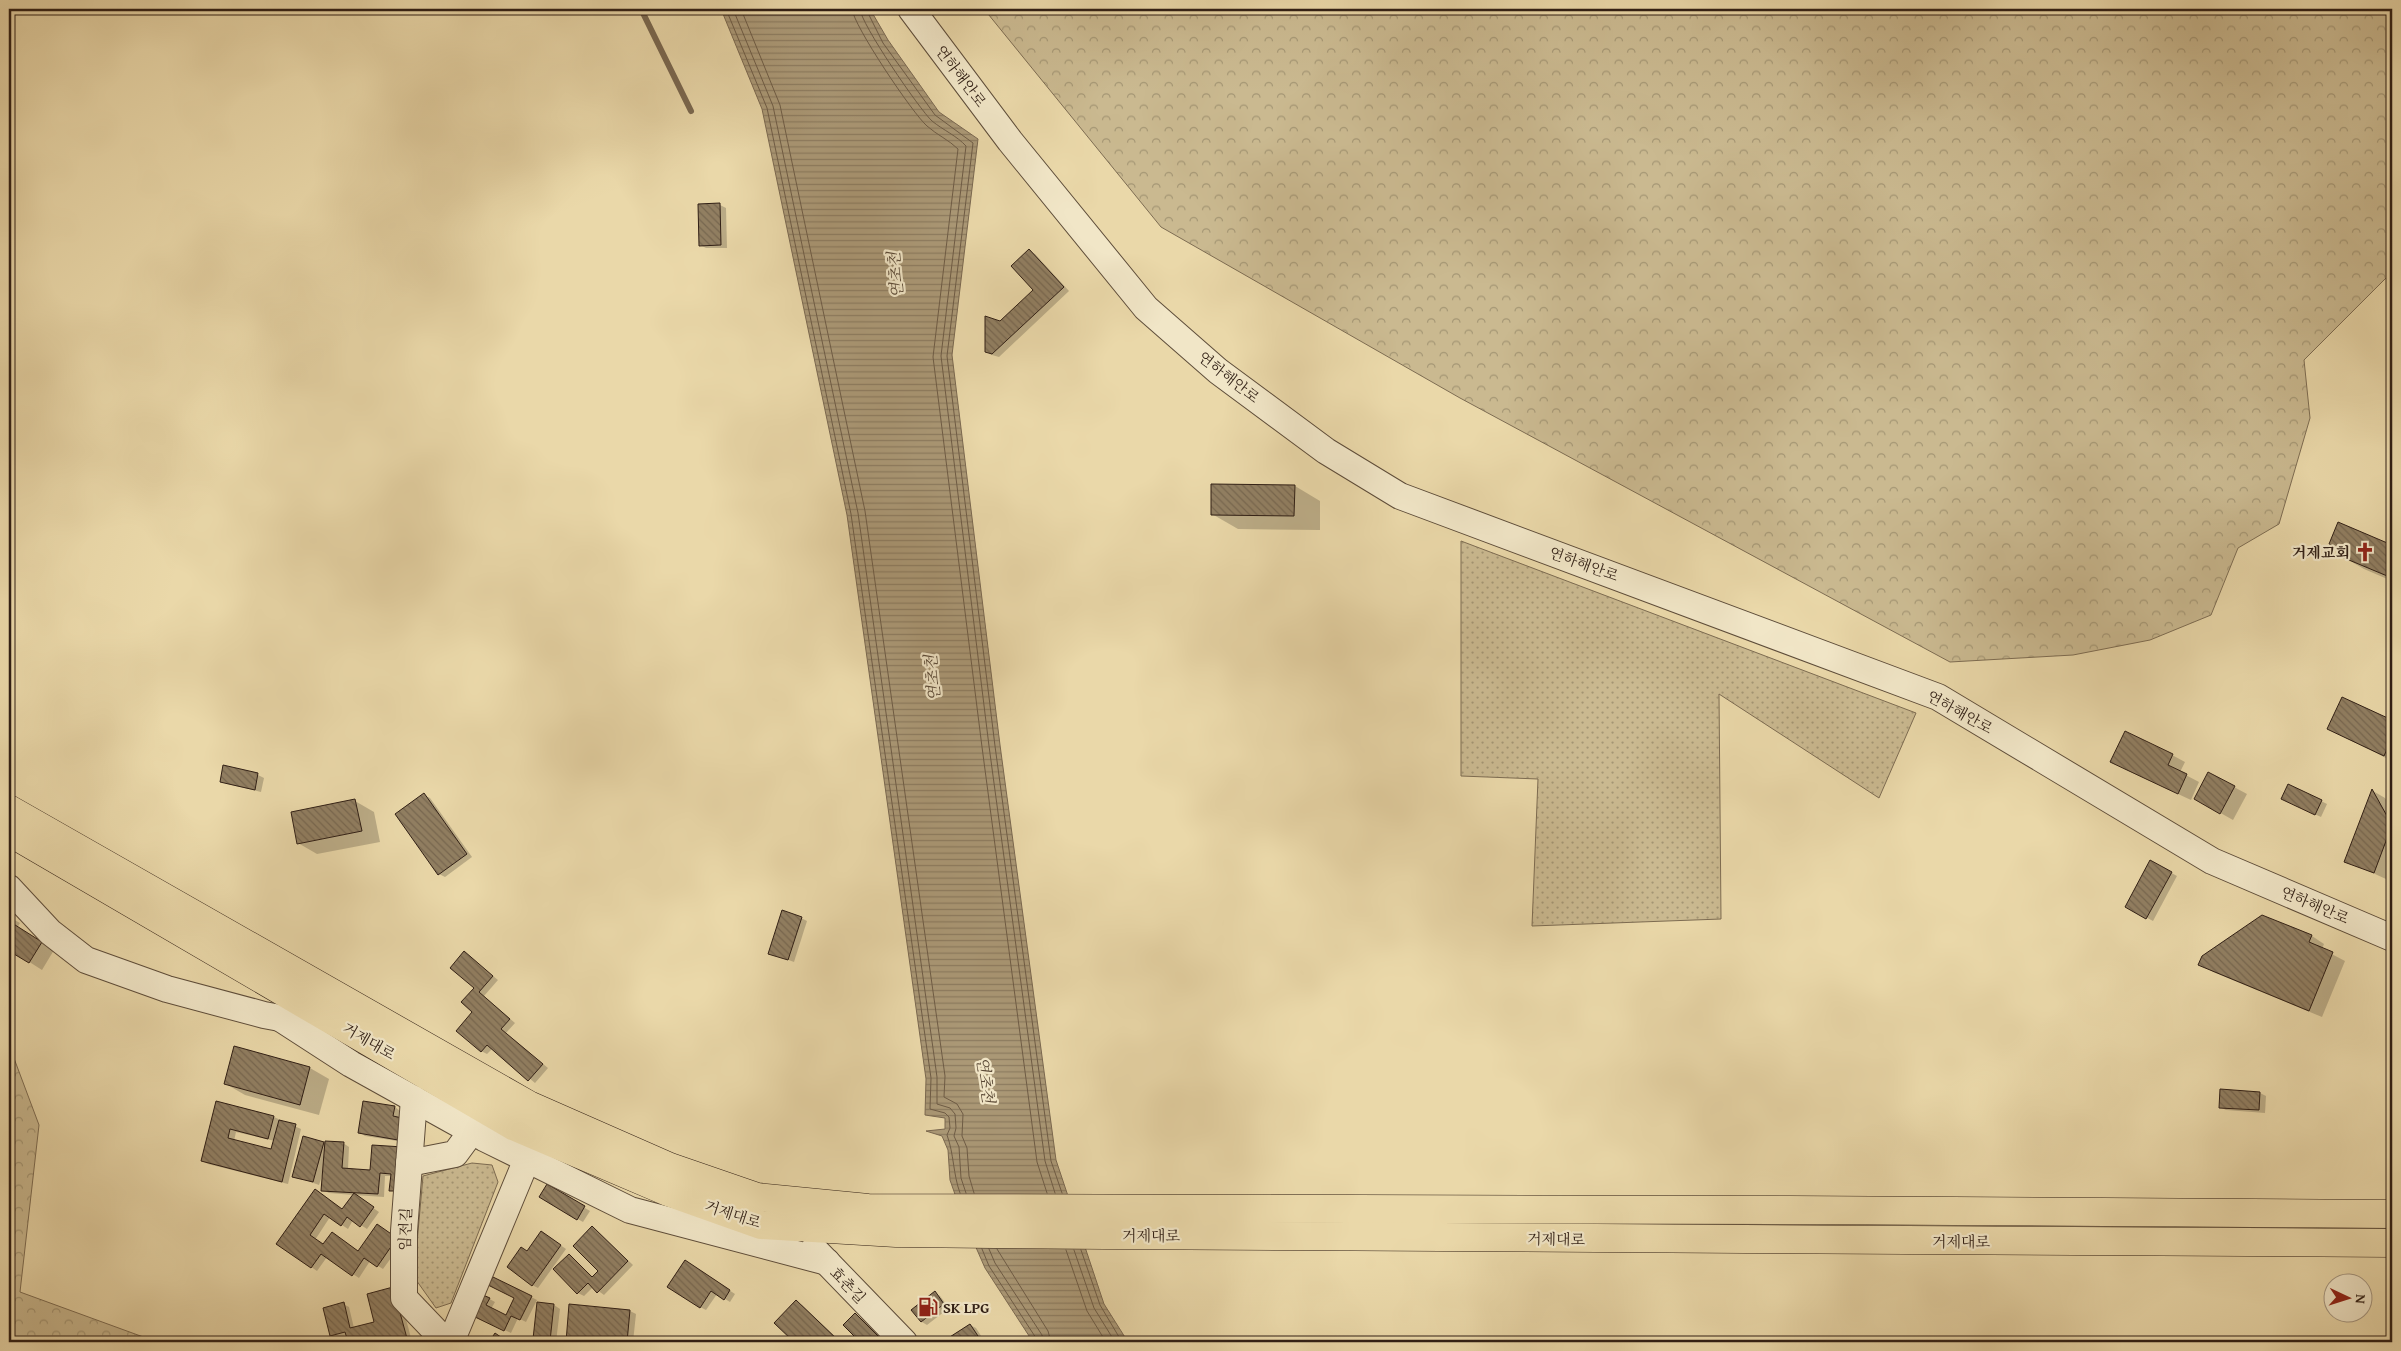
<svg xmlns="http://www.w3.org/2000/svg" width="2401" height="1351" font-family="'Gentium Book Plus','Noto Serif KR',serif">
	<defs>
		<pattern id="green-dots" width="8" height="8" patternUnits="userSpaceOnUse" patternTransform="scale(1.25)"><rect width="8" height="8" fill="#cab990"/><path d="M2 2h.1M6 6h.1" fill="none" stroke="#a49674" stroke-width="1.8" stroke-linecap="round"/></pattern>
		<pattern id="forest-crowns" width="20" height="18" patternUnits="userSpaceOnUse" patternTransform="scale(1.25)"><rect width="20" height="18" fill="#cab990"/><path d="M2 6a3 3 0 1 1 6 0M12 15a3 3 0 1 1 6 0" fill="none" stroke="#a49674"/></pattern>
		<pattern id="water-rules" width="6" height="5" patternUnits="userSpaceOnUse" patternTransform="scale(1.25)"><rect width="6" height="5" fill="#ab9977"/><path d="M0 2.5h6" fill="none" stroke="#8c7c60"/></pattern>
		<pattern id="building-back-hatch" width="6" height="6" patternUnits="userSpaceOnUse" patternTransform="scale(1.25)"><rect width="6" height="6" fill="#917f62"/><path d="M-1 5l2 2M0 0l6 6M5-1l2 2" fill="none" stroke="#776750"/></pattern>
	</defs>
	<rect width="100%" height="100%" fill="#ead8a9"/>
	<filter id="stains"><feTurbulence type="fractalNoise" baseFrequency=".004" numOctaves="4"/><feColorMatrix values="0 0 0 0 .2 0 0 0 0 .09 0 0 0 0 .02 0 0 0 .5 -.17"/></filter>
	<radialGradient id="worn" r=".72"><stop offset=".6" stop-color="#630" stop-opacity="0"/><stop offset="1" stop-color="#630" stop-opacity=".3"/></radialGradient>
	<g fill="url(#green-dots)" stroke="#7d6c52">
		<polygon points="1461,541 1916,713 1879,798 1719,694 1721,919 1532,926 1538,779 1461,776"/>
		<polygon points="472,1163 492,1165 498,1182 451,1303 436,1308 414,1277 423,1176"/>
	</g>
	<g fill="url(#forest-crowns)" stroke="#7d6c52">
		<polygon points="984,9 2392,9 2392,272 2304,360 2310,418 2279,524 2238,548 2211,615 2150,640 2073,655 1950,662 1460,398 1161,227"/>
		<polygon points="9,1045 39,1125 20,1292 157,1342 9,1342"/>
	</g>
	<polygon fill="url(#water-rules)" stroke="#7a6850" points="721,9 870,9 888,40 939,112 978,139 952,355 1000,745 1056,1160 1104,1304 1128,1342 1033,1342 985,1268 964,1220 950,1180 948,1150 942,1136 926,1131 945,1129 945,1118 925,1115 926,1079 847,515 762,109"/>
	<g fill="#0003" fill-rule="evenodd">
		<polygon points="720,205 726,208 727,248 706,248 700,245"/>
		<polygon points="1029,251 1035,254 1069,291 999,357 992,355 986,351 1001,322 1035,290"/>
		<polygon points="1295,486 1320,501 1320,530 1238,529 1212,514"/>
		<polygon points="2338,524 2392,546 2392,581 2364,569 2338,554 2341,549"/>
		<polygon points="2342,698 2392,722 2392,761 2328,729"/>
		<polygon points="2172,755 2185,762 2180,772 2199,782 2191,800 2124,769"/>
		<polygon points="224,767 258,775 264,778 261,792 227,784 221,781"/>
		<polygon points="2234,787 2247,794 2233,820 2208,806"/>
		<polygon points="2373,791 2385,798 2392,811 2392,864 2386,879 2346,861"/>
		<polygon points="424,795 430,798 472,857 445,877 439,874"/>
		<polygon points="355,801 374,812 380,842 317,854 298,843"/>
		<polygon points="2321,801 2327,804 2321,817 2288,802"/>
		<polygon points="2151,862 2177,876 2153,921 2127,907"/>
		<polygon points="2263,916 2312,936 2324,944 2322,949 2345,961 2322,1017 2213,972 2200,964"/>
		<polygon points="9,917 20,923 17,928 54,950 42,970 9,949"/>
		<polygon points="801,918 807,921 794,962 770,953"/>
		<polygon points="465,953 498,980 484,996 515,1023 506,1033 548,1068 535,1083 493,1048 487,1054 481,1051 474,1012 475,988"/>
		<polygon points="235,1048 310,1068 329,1079 319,1115 245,1095 226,1084"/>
		<polygon points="2260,1093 2266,1096 2265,1113 2226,1110 2220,1107"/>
		<path d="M217,1103L274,1117L301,1129L288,1184L208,1164L202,1161ZM236,1132L275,1141L272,1151L234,1141Z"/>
		<polygon points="395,1107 400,1111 399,1119 404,1142 365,1136 359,1132"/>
		<polygon points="324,1143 343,1143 349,1147 348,1169 372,1171 403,1148 397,1193 391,1190 392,1176 385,1176 384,1197 354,1195 379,1212 367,1229 353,1220 348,1229 330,1217 315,1240 323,1245 338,1237 359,1252 402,1243 383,1269 370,1261 359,1278 327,1257 317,1271 278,1244 315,1191 343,1210 354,1195 329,1193 323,1190 323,1173 319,1185 294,1176"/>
		<polygon points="547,1185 590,1211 583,1222 540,1197"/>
		<polygon points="593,1227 633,1265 604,1295 593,1287 584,1296 578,1293 569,1255 593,1277 600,1271"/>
		<polygon points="547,1236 566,1249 538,1288 532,1285"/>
		<polygon points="691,1265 735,1294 730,1302 717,1294 706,1310 700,1307"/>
		<polygon points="399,1292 412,1342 349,1342 347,1335 337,1338 331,1335 343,1304 349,1307 354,1328 375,1323"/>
		<polygon points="935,1293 940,1296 949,1308 927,1325 922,1322"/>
		<polygon points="484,1296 495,1302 491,1309 506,1316 515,1297 531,1297 537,1300 526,1322 518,1318 511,1333 481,1319"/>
		<polygon points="796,1302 802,1305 841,1342 796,1342 776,1323"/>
		<polygon points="554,1305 560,1309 556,1342 540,1341 534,1338"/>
		<polygon points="570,1305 630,1311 636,1314 633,1342 567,1342"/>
		<polygon points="855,1315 868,1322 888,1342 862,1342 845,1325"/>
		<polygon points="970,1325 976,1328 985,1342 945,1342"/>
	</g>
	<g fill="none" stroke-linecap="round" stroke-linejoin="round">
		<g stroke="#6e5c46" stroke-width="1">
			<path d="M726,9L767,108L851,514L931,1078L930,1109L945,1113L949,1117L950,1128L947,1135C954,1154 953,1174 960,1193"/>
			<polyline points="733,9 773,106 858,513 937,1077 937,1104 950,1108 955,1114 956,1128 954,1136 959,1147 961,1178 966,1193"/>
			<polyline points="741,9 780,105 865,511 945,1076 944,1097 957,1104 963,1114 962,1136 967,1148 969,1176 974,1193"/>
			<path d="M852,9C853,25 913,114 927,126C937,135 949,140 958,149L933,357L982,747L1037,1162L1047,1193"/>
			<path d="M860,9C860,23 920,110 932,121C943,130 957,136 966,146L941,356L989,746L1045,1161L1055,1193"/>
			<polyline points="866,9 883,43 935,115 973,143 947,356 995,746 1051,1161 1062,1193"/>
			<polyline points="982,1249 989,1266 1036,1338 1037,1342"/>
			<polyline points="989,1249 995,1263 1042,1335 1043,1342"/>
			<polyline points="997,1249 1048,1331 1051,1342"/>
			<polyline points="1066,1250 1087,1311 1106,1342"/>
			<polyline points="1074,1250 1094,1308 1115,1342"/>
			<polyline points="1081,1250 1100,1305 1122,1342"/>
		</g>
		<polyline stroke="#7a6850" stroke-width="6" points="641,9 691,111"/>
	</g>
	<g fill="url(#building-back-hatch)" stroke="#301f15">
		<polygon points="720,203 721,245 699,246 698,204"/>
		<polygon points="1029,249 1064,287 992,354 985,352 985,316 1000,321 1033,290 1011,266"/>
		<polygon points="1211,484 1295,485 1294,516 1211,515"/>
		<polygon points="2338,522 2392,545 2392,578 2337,555 2339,549 2329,544"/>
		<polygon points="2342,697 2392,720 2392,738 2384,756 2327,729"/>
		<polygon points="2125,731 2173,754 2168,765 2187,774 2178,794 2110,762"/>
		<polygon points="223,765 258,773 255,790 220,782"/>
		<polygon points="2208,772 2235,786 2220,814 2194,799"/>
		<polygon points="2288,784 2322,800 2315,815 2281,799"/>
		<polygon points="2372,789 2392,825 2374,873 2344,862"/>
		<polygon points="424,793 467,854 438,875 395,814"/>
		<polygon points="355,799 362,831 297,844 291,812"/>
		<polygon points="2150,860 2172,872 2146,919 2125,907"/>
		<polygon points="782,910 802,917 788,960 768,954"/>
		<polygon points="2262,915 2312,935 2309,942 2333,952 2309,1011 2198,965 2202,956"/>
		<polygon points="12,923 42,942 29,963 9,951 9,928"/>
		<polygon points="464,951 493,976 479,992 510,1019 501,1029 543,1064 528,1081 487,1045 481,1052 456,1031 472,1012 461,1002 474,988 450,968"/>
		<polygon points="234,1046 310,1067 300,1105 224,1084"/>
		<polygon points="2220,1089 2260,1092 2259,1110 2219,1108"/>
		<polygon points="216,1101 274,1116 268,1139 230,1129 228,1138 271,1149 279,1120 296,1124 282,1182 201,1161"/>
		<polygon points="363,1101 395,1106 393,1116 402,1118 398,1140 358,1133"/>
		<polygon points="303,1136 324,1142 313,1182 292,1177"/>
		<polygon points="325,1141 344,1142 342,1168 370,1170 372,1145 403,1147 401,1191 389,1191 391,1174 380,1173 378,1194 321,1191"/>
		<polygon points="547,1184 585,1206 577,1220 539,1197"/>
		<polygon points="315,1189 342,1209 354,1193 374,1207 360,1227 347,1217 341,1226 324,1214 310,1235 323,1244 332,1232 358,1251 377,1224 397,1238 377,1267 364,1258 352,1276 321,1254 311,1268 276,1244"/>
		<polygon points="592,1226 628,1261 597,1293 588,1283 577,1294 553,1269 569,1254 592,1277 598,1271 573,1246"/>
		<polygon points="541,1231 561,1245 532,1286 507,1267 521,1247 527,1251"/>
		<polygon points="685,1260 730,1290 724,1300 711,1291 700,1308 667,1287"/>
		<polygon points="493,1277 532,1296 520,1320 511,1316 504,1331 473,1316 483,1295 490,1298 486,1305 506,1315 514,1298 488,1285"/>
		<polygon points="393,1287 408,1342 348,1342 345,1332 330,1336 323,1308 344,1302 350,1328 374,1322 367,1294"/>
		<polygon points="935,1291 944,1304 921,1322 911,1310"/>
		<polygon points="796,1300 840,1342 794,1342 774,1323"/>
		<polygon points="537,1302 554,1304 550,1341 533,1339"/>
		<polygon points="569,1304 630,1310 627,1342 566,1342"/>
		<polygon points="855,1313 884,1342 860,1342 843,1325"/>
		<polygon points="970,1324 982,1342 942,1342"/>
		<polygon points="495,1333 508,1342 489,1342"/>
	</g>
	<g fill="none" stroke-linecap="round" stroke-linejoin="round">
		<defs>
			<g id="minor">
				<polyline points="911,9 1010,141 1146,308 1218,371 1326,451 1400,496 1938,697 2212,861 2392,938"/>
				<polyline points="9,888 50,932 86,960 167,989 264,1015 296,1021"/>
				<polyline points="280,1018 351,1064 484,1138 630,1210 827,1262"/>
				<polyline points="414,1099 404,1231 404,1298 446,1342"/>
				<polyline points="409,1163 455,1154 472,1131"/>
				<polyline points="814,1249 904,1342"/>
				<polyline points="451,1342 527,1159"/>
			</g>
			<g id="major">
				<polyline points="9,809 529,1105 670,1167 757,1197 868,1208 1790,1210 2392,1214"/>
				<polyline points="9,832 513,1126 668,1192 761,1225 896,1233 1105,1235 2392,1243"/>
			</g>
		</defs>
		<use href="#minor" stroke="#5e4d3a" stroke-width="28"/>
		<use href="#major" stroke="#301f15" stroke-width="29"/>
		<use href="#minor" stroke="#f1e6c7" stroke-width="26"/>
		<use href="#major" stroke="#ead8a9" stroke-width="28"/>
	</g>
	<defs>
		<symbol id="church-bare" viewBox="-9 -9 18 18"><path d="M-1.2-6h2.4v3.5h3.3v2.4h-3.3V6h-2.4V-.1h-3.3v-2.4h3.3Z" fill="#8f2418" stroke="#f1e6c7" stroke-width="2.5" paint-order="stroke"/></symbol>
		<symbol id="fuel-bare" viewBox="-9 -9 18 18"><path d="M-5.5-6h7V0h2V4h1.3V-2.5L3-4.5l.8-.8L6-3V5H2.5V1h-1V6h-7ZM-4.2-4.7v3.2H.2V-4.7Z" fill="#8f2418" stroke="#f1e6c7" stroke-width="2.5" paint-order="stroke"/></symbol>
	</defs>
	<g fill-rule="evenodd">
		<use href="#church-bare" x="2351" y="538" width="28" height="28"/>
		<use href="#fuel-bare" x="914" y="1293" width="28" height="28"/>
	</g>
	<g text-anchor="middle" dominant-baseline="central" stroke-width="4.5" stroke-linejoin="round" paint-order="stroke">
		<g font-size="15" fill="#301f15" stroke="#f1e6c7">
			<text transform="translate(961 76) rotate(53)">연하해안로</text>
			<text transform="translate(1229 377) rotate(38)">연하해안로</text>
			<text transform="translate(1584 564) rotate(20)">연하해안로</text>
			<text transform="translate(1960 712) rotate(29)">연하해안로</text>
			<text transform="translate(2315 905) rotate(23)">연하해안로</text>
			<text transform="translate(369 1041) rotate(30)">거제대로</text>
			<text transform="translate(733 1214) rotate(18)">거제대로</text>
			<text transform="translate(405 1229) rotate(-88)">임전길</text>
			<text x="1151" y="1235">거제대로</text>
			<text transform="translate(1556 1239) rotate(1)">거제대로</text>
			<text x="1961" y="1241">거제대로</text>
			<text transform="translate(848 1285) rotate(46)">효촌길</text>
		</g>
		<g font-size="15" font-weight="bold" fill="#301f15" stroke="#f1e6c7" text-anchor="end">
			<text x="2350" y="552">거제교회</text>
			<text x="943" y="1307" text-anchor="start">SK LPG</text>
		</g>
		<g font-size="16" font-style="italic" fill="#5b4a37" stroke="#f1e6c7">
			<text transform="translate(895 275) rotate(-95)">연초천</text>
			<text transform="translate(932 678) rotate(-95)">연초천</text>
			<text transform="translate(986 1080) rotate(82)">연초천</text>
		</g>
	</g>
	<rect width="2401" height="1351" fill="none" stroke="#ead8a9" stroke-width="30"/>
	<rect x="10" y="10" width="2381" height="1331" fill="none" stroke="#301f15" stroke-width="2.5"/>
	<rect x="15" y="15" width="2371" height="1321" fill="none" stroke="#301f15"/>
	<g transform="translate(2348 1298) rotate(94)"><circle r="24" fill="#f1e6c7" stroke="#a49680"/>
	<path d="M0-4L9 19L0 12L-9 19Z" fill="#8f2418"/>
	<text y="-8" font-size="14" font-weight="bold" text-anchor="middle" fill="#301f15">N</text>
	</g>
	<rect width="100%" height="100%" filter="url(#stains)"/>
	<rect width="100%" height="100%" fill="url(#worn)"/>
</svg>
